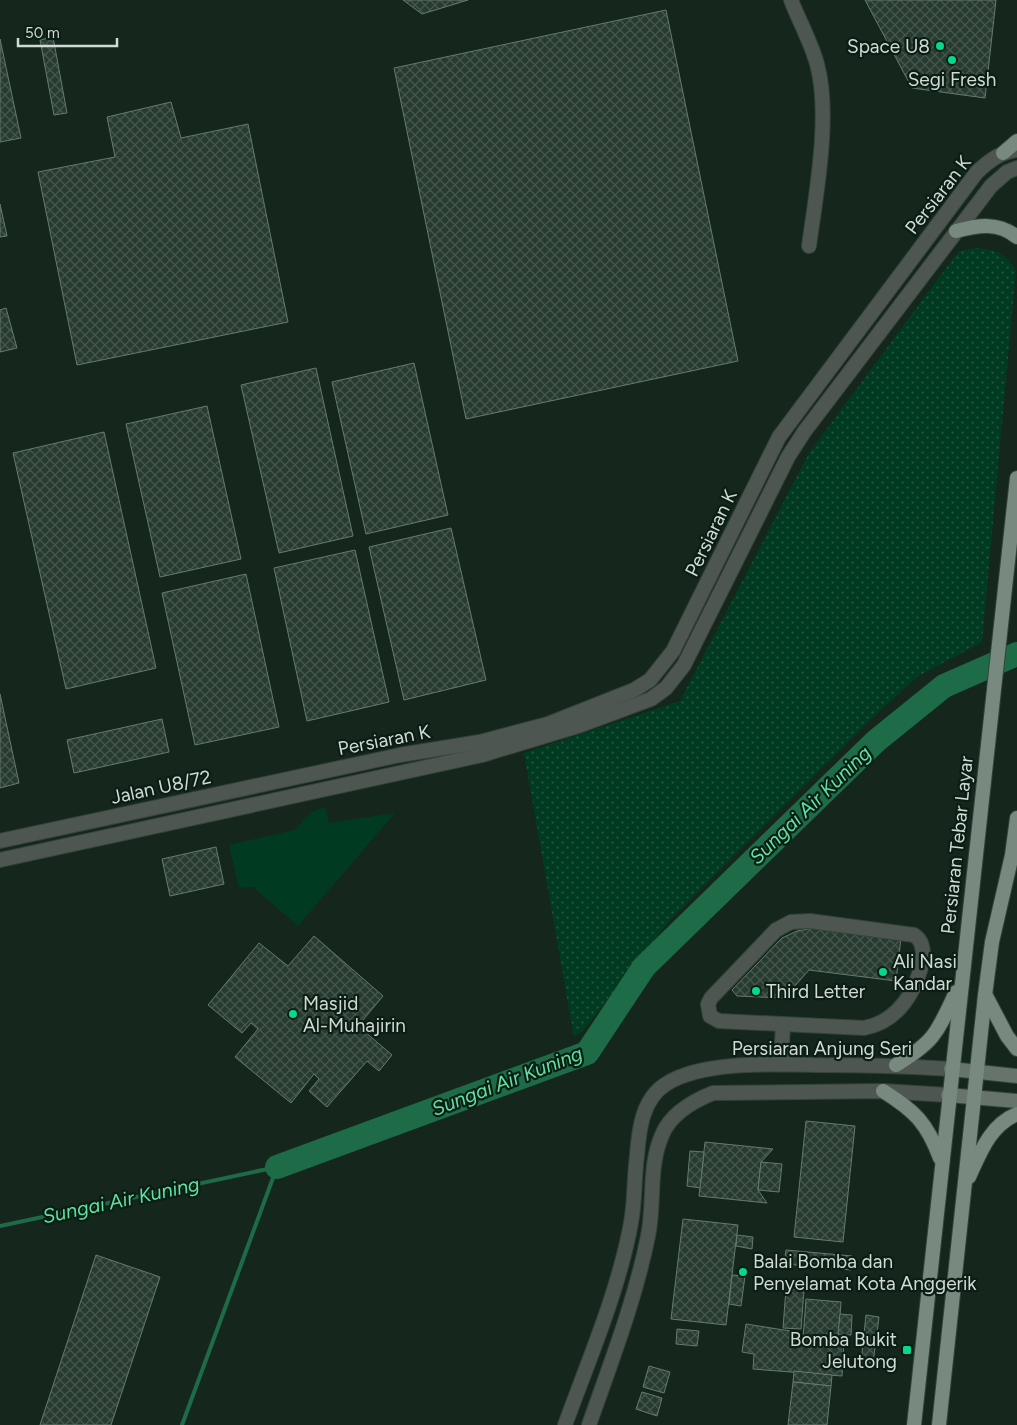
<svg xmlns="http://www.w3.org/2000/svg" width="1017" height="1425" font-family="Figtree,sans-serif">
	<defs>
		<pattern id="grass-dots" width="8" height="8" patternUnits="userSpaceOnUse" patternTransform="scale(1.25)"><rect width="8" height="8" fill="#003a21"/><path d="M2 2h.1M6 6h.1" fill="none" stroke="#245640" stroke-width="1.8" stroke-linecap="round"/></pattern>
		<pattern id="building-cross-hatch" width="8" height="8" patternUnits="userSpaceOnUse" patternTransform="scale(1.25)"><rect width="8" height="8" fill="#283b30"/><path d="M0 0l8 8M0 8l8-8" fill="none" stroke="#46574d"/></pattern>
	</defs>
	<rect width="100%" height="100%" fill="#15271d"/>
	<path fill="url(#grass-dots)" d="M974,248C995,249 1005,253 1016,270L982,642L917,677L873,717L671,919L583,1031L574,1037L524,753L680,701L809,453L958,252Z"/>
	<polygon fill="#003a21" points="325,807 329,823 395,813 298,926 253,887 239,888 229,845 294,830 313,811"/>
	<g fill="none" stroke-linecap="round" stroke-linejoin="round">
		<g stroke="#1e6b47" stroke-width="4">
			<polyline points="0,1226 277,1167"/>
			<polyline points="182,1425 277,1167"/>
		</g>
		<polyline stroke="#1e6b47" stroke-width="24" points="277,1167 587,1053 644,967 876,741 944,686 1017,654"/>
	</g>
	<g fill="url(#building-cross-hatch)" stroke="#667a6e">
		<polygon points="403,0 468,0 422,14"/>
		<polygon points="865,0 996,0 985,98 912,88"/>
		<polygon points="666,10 738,361 466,419 394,68"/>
		<polygon points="53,37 67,113 54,115 40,40"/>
		<polygon points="0,39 21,138 0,142"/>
		<polygon points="171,102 181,138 248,124 288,322 77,365 38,172 115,157 107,117"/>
		<polygon points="0,204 7,236 0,237"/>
		<polygon points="6,308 17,348 0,352 0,310"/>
		<polygon points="414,363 448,515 366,534 332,382"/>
		<polygon points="316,368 353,536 279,553 241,385"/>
		<polygon points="207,406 241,559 160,577 126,424"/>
		<polygon points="104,432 156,668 66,689 13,453"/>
		<polygon points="451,528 486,680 404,700 369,547"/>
		<polygon points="355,550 389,702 307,721 274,568"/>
		<polygon points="246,574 279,727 195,745 162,593"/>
		<polygon points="0,694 19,783 0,788"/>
		<polygon points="162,719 169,752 74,773 67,740"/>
		<polygon points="216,847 224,884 170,896 162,859"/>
		<polygon points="814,928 901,938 896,981 809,970 784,998 737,996 732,990 782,938 797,931"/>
		<polygon points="314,936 383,996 358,1026 392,1055 379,1071 367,1061 327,1107 309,1091 319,1079 314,1074 291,1103 235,1057 258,1029 251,1023 242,1033 208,1005 259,943 288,966"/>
		<polygon points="806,1121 855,1126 843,1242 794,1237"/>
		<polygon points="705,1142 773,1149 761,1162 758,1190 767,1203 699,1196"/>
		<polygon points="690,1151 704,1152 700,1188 687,1186"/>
		<polygon points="761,1162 782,1164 779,1192 758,1190"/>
		<polygon points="683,1219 738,1225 726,1325 671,1319"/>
		<polygon points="737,1235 753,1237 752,1249 736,1246"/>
		<polygon points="786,1250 852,1256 851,1270 784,1264"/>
		<polygon points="96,1255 160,1277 111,1425 40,1425"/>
		<polygon points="732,1275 745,1276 741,1306 729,1304"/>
		<polygon points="786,1289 804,1290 801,1329 783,1328"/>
		<polygon points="806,1299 841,1302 838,1342 803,1339"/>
		<polygon points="840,1314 852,1315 851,1335 838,1334"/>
		<polygon points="866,1315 879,1317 873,1363 861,1362"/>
		<polygon points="746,1324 790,1331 789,1338 844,1342 842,1376 753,1369 754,1354 742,1352"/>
		<polygon points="677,1329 699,1331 697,1346 676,1344"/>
		<polygon points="649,1366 670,1372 664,1393 643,1387"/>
		<polygon points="794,1371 832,1375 831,1386 793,1382"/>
		<polygon points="793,1382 831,1386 827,1425 788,1425"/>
		<polygon points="642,1392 662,1398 657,1416 636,1409"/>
	</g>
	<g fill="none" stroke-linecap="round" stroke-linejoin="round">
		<defs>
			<g id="minor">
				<path d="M791,0C799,21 811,42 817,64C831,115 816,194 809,246"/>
				<path d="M0,841L400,755L480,742L548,724L634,690L650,680L673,651L779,437L977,172C990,160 999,153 1017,150"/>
				<polyline points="0,860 482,755 581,725 651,699 666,688 684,665 788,457 804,432 991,186 1007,172 1017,168"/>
				<path d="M810,921L914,935C934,948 915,989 904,1003C894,1016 880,1025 864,1028L719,1021L710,1016L708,1004L711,998L776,930L791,922Z"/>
				<polyline points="781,1064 783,1024"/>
			</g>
			<g id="tertiary">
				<path d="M565,1425C589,1359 618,1293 631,1223C635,1201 634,1178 637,1155C639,1130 642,1099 666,1084C702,1061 773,1064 815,1065C860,1065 905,1066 951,1069"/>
				<path d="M589,1425C611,1362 635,1301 648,1236C655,1203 648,1167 662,1135C671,1113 693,1101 713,1093L883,1091L948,1095"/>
			</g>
			<g id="secondary">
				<polyline points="951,1069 1017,1076"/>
				<polyline points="948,1095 1017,1101"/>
			</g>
			<g id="primary">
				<polyline points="1003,153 1017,141"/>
				<path d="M956,231C979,225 998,222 1017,237"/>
				<polyline points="986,996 1007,1036 1017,1049"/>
				<path d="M896,1065C935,1041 937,1033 956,992"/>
				<path d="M883,1091C915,1111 927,1123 940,1158"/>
				<path d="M969,1177C980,1153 990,1125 1017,1114"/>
				<polyline points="914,1425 1017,478"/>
				<polyline points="939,1425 985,995 992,942 1012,855 1017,818"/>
			</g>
		</defs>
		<use href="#minor" stroke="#33443a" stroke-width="16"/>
		<use href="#tertiary" stroke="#33443a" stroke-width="16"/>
		<use href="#secondary" stroke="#33443a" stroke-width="16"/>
		<use href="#primary" stroke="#33443a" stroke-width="16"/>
		<use href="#minor" stroke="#4e5651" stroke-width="14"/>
		<use href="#tertiary" stroke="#4e5651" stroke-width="14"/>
		<use href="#secondary" stroke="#66746b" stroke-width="14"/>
		<use href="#primary" stroke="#788a7f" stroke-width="14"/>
	</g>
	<g fill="#06d98b" stroke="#0b1d14" stroke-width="2">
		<circle cx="940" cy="46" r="5"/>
		<circle cx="952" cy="60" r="5"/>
		<circle cx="883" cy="972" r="5"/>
		<circle cx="756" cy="991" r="5"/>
		<circle cx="293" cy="1014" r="5"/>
		<circle cx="743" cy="1272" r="5"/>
		<rect x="902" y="1345" width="10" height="10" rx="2.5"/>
	</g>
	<g text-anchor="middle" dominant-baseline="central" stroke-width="4.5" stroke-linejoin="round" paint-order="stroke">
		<g font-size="19" fill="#d0dbd4" stroke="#0b1d14" text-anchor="start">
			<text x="930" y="46" text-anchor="end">Space U8</text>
			<text x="952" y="79" text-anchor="middle">Segi Fresh</text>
			<text x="893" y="961">Ali Nasi<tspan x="893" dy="22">Kandar</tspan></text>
			<text x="766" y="991">Third Letter</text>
			<text x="303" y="1003">Masjid<tspan x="303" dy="22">Al-Muhajirin</tspan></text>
			<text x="753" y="1261">Balai Bomba dan<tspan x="753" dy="22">Penyelamat Kota Anggerik</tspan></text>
			<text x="897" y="1339" text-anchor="end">Bomba Bukit<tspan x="897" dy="22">Jelutong</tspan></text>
		</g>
		<g font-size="19" fill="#d0dbd4" stroke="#0b1d14">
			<text transform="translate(938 195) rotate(-52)">Persiaran K</text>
			<text transform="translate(711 533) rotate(-64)">Persiaran K</text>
			<text transform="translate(384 740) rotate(-11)">Persiaran K</text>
			<text transform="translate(161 787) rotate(-12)">Jalan U8/72</text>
			<text transform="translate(957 845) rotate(-84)">Persiaran Tebar Layar</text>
			<text x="822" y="1048">Persiaran Anjung Seri</text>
		</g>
		<g font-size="20" font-style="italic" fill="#60e1a0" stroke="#0b1d14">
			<text transform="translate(810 805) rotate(-44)">Sungai Air Kuning</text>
			<text transform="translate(507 1081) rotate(-21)">Sungai Air Kuning</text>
			<text transform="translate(121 1200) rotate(-12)">Sungai Air Kuning</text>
		</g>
	</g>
	<path d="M18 38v8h99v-8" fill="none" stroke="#d0dbd4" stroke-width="2.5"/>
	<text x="25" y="38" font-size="15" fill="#d0dbd4" stroke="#0b1d14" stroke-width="4" paint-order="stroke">50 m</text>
</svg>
